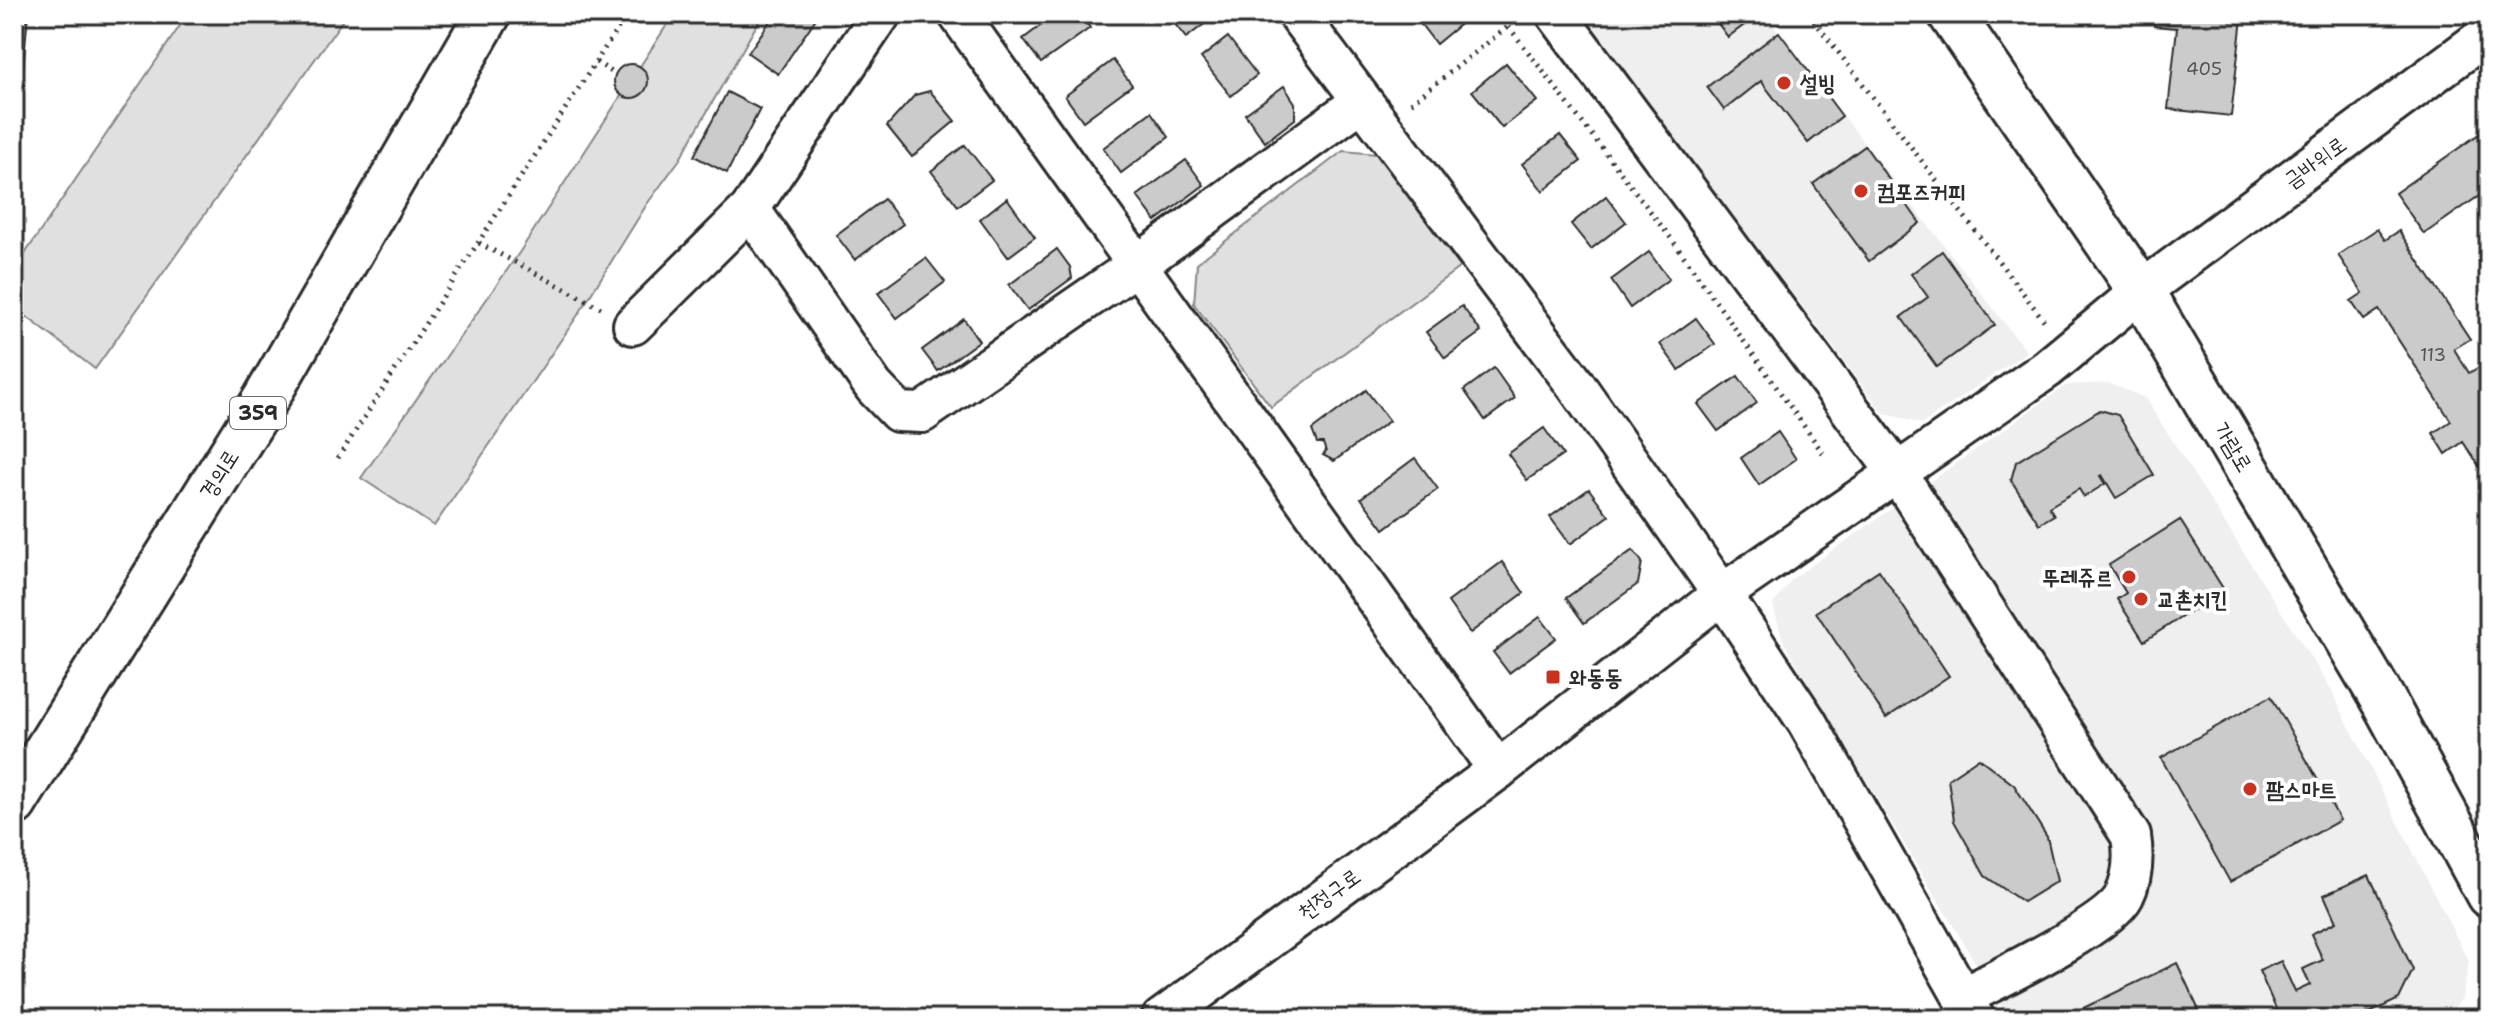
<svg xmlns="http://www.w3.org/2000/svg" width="2503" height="1033" font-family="'Shantell Sans','Poor Story',sans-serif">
	<rect width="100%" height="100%" fill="#fff"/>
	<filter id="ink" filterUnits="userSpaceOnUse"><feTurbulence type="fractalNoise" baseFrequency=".0125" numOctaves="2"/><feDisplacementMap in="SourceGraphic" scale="16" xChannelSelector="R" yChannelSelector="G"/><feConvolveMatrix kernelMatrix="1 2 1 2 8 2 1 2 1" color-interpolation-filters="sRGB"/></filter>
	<g filter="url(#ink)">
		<g fill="#efefef">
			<polygon points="1581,14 1764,14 2027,352 1922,424 1883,413"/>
			<polygon points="2108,383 2145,398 2330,688 2469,962 2462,998 2446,1019 2009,1019 1783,641 1773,605 1792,579 2067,385"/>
		</g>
		<g fill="#e0e0e0" stroke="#868686" stroke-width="2">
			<polygon points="188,14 347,14 95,369 14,307 14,270"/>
			<polygon points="674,14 763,14 680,159 647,204 580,312 434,526 361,478 519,253"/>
			<polygon points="1343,151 1377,154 1460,267 1271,407 1194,304 1197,263"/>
		</g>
		<g fill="#cbcbcb" stroke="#2b2b2b" stroke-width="2">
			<polygon points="14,14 28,14 20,101 14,100"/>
			<polygon points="775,14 819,14 778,74 748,53"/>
			<polygon points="1056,14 1080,14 1090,28 1041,63 1023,39"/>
			<polygon points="1167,14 1210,14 1212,18 1186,38"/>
			<polygon points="1413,14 1469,14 1470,16 1436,44"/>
			<polygon points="1711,14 1759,14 1728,37"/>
			<polygon points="2155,14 2227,14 2242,18 2231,116 2168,109 2177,28 2154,26"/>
			<polygon points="1779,32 1842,116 1808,143 1761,81 1724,110 1707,87"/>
			<polygon points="1228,37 1257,75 1231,96 1201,58"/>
			<polygon points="1113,60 1132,85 1083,121 1065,96"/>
			<polygon points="1506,63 1537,101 1502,128 1472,91"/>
			<circle cx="631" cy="81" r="17"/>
			<polygon points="1284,86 1295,103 1295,119 1265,142 1245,114"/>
			<polygon points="930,91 955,121 912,157 887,126 915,95"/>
			<polygon points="727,92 760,109 727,173 694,156"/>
			<polygon points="1151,112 1169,137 1121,173 1103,148"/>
			<polygon points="2489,127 2489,189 2424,234 2395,193"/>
			<polygon points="1560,135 1581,161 1543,191 1522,164"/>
			<polygon points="965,145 992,180 958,206 931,171"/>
			<polygon points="1865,146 1920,223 1869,261 1813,184"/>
			<polygon points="1186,160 1204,185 1156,221 1137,196"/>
			<polygon points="1606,196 1626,222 1591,249 1571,224"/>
			<polygon points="1007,198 1035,237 1008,257 980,219"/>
			<polygon points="884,199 903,224 855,260 836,235"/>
			<polygon points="2377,229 2385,240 2399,231 2470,339 2454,349 2469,373 2489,361 2489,481 2463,442 2446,454 2433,433 2451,421 2379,310 2364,320 2351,301 2363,293 2338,255"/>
			<polygon points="1057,249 1070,267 1072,278 1028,310 1009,285"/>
			<polygon points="1942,251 1995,325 1937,367 1901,317 1928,297 1911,274"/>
			<polygon points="1649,252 1669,279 1630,308 1611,280"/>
			<polygon points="926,258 945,282 897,318 878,293"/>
			<polygon points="1462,306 1481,332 1445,358 1426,332"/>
			<polygon points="1696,318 1715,344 1679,370 1660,344"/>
			<polygon points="964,319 979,341 938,371 922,350"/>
			<polygon points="1494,368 1515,398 1485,420 1464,390"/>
			<polygon points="1738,376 1757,403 1718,431 1698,404"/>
			<polygon points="1366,390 1389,421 1334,461 1323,455 1326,452 1323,443 1317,443 1312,430"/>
			<polygon points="2100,410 2118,415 2154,475 2116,498 2102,475 2100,476 2105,484 2084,497 2079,489 2049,507 2054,515 2039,524 2011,480 2016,462"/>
			<polygon points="1544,428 1563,455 1527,480 1508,454"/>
			<polygon points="1778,432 1796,459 1759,485 1741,458"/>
			<polygon points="1415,458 1438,489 1384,529 1361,498"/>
			<polygon points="1589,489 1609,516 1570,544 1550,517"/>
			<polygon points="2180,520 2224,590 2144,641 2117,599 2126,593 2109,565"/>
			<polygon points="1633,550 1642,562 1638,584 1584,623 1566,598"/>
			<polygon points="1502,562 1524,593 1470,633 1448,602"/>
			<polygon points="1879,570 1949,676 1886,718 1816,612"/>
			<polygon points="1540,617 1556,638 1509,673 1493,652"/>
			<polygon points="2271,696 2340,820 2230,882 2161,758"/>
			<polygon points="1979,758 2014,785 2047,837 2057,881 2023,902 1985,876 1954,821 1948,779"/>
			<polygon points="2369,875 2413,970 2399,999 2357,1019 2260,1019 2277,1011 2259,971 2281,961 2295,992 2310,985 2303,969 2323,960 2311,934 2336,922 2324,895"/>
			<polygon points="2177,963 2203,1019 2073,1019 2075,1012"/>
		</g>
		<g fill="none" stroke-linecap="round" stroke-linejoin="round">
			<defs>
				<g id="minor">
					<polyline points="958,14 1498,770"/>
					<polyline points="1297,14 1575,384 1722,594 1807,722 1975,1019"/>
					<path d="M1556,14L1898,474L2131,836C2134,856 2133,878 2124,896C2109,926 1997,979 1963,997"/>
					<polyline points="750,209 874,387 898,412 922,413 1137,265 1362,101"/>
					<polyline points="633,325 750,209 881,14"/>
					<polyline points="1161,1019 1498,770 1722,594 2047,369 2141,291 2489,33"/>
				</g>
				<polyline id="tertiary" points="1951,14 2141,291 2383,700 2489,895"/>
				<polyline id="primary" points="14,803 265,400 488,14"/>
			</defs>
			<use href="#minor" stroke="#2b2b2b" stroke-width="44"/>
			<use href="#tertiary" stroke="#2b2b2b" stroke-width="50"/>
			<use href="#primary" stroke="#2b2b2b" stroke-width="50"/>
			<g stroke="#2b2b2b" stroke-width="5" stroke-dasharray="2 6" stroke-linecap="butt">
				<polyline points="1499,14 1673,241 1823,453"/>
				<polyline points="1809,14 2046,323"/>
				<polyline points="596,62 615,74"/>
				<polyline points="1411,103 1519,18"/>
				<polyline points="479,243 601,308"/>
				<polyline points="338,458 627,14"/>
			</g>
			<use href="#minor" stroke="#fff" stroke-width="38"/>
			<use href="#tertiary" stroke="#fff" stroke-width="44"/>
			<use href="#primary" stroke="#fff" stroke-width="44"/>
		</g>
	</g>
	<g fill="#c8321e" stroke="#fff" stroke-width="3">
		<circle cx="1784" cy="83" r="8"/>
		<circle cx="1861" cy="191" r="8"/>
		<circle cx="2129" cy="577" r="8"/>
		<circle cx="2141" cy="599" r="8"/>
		<rect x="1545" y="669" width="16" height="16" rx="4"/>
		<circle cx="2250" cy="789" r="8"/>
	</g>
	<g text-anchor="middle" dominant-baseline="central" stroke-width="8" stroke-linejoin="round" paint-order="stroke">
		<g font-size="18" fill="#535353">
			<text x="2204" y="69">405</text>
			<text x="2433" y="355">113</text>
		</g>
		<rect fill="#fff" stroke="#6b6b6b" stroke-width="2" x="230" y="397" width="56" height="32" rx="6"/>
		<g font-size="20" font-weight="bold" fill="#2b2b2b">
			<text x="258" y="413">359</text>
		</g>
		<g font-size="22" font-weight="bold" fill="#2b2b2b" stroke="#fff" text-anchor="start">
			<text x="1800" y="83">설빙</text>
			<text x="1877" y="191">컴포즈커피</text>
			<text x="2113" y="577" text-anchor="end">뚜레쥬르</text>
			<text x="2157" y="599">교촌치킨</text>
			<text x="1569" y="677">와동동</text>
			<text x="2266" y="789">팜스마트</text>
		</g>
		<g font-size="22" fill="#2b2b2b" stroke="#fff">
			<text transform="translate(2315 162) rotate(-36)">금바위로</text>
			<text transform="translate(2233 447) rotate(59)">가람로</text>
			<text transform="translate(219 474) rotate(-58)">경의로</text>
			<text transform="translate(1329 894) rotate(-36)">천정구로</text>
		</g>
	</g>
	<rect width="2503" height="1033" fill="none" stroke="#fff" stroke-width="48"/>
	<rect x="24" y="24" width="2455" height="985" fill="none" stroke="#2b2b2b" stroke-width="3" filter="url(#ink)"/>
</svg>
